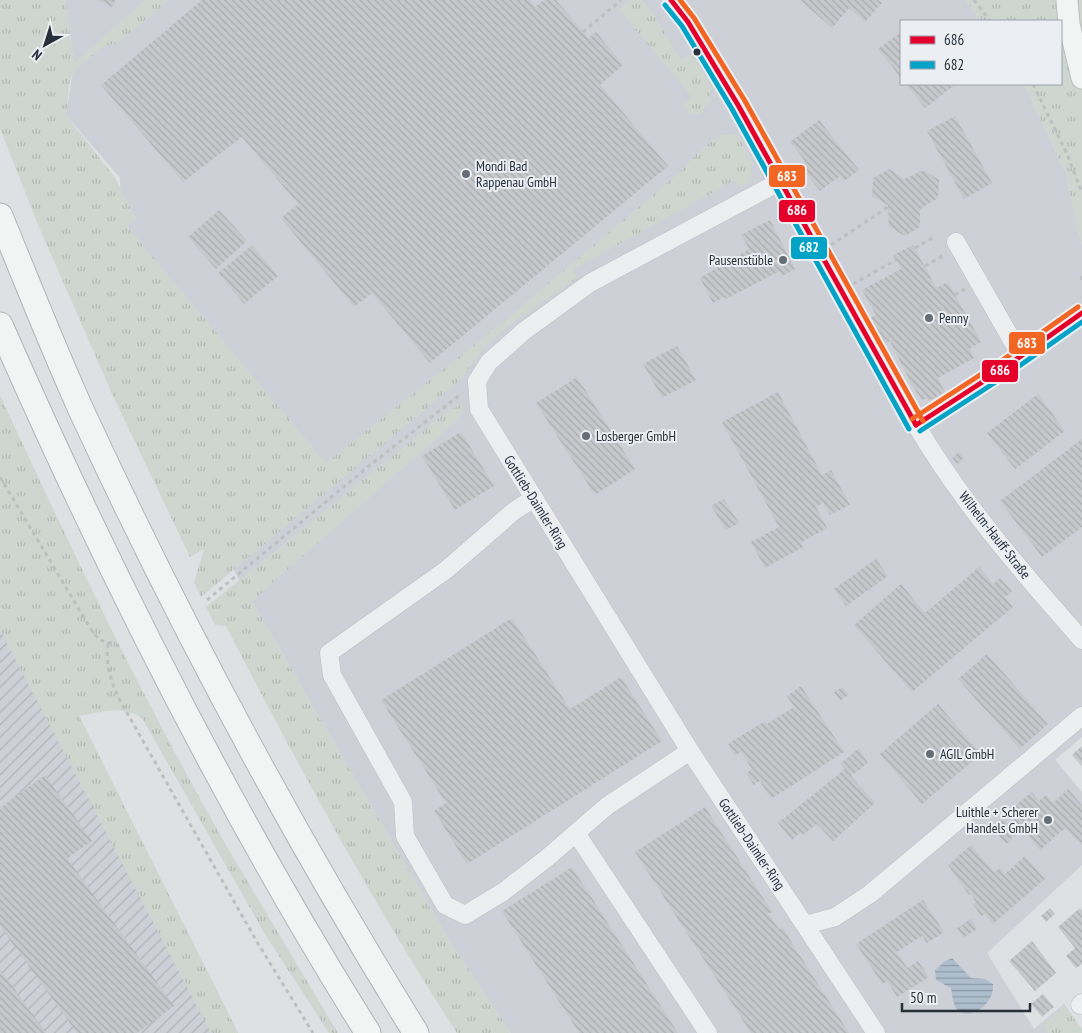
<svg xmlns="http://www.w3.org/2000/svg" width="1082" height="1033" font-family="'PT Sans Narrow',sans-serif">
	<defs>
		<pattern id="industrial-furrows" width="10" height="10" patternUnits="userSpaceOnUse" patternTransform="scale(1.25)"><rect width="10" height="10" fill="#cdd0d6"/><path d="M-1 1l2-2M0 10L10 0M9 11l2-2" fill="none" stroke="#b0b3b8"/></pattern>
		<pattern id="grass-tufts" width="24" height="20" patternUnits="userSpaceOnUse" patternTransform="scale(1.25)"><rect width="24" height="20" fill="#cfd6cf"/><path d="M3 7l-1-3M5 7V3M7 7l1-3M15 17l-1-3M17 17v-4M19 17l1-3" fill="none" stroke="#b2b8b2"/></pattern>
		<pattern id="water-rules" width="6" height="5" patternUnits="userSpaceOnUse" patternTransform="scale(1.25)"><rect width="6" height="5" fill="#aebecd"/><path d="M0 2.5h6" fill="none" stroke="#8e9ba7"/></pattern>
		<pattern id="building-back-hatch" width="6" height="6" patternUnits="userSpaceOnUse" patternTransform="scale(1.25)"><rect width="6" height="6" fill="#c6c8cb"/><path d="M-1 5l2 2M0 0l6 6M5-1l2 2" fill="none" stroke="#aaacaf"/></pattern>
	</defs>
	<rect width="100%" height="100%" fill="#dee0e3"/>
	<polygon fill="#cdd0d6" points="65,0 965,0 981,21 901,21 901,84 1024,84 1066,174 1082,245 1082,737 1055,760 1082,792 1082,865 987,953 1034,1029 1064,1004 1082,1029 1082,1033 511,1033 449,940 221,548 123,334 120,178 66,115 74,64"/>
	<polygon fill="url(#industrial-furrows)" points="0,548 79,716 238,1033 0,1033"/>
	<g fill="url(#grass-tufts)">
		<path d="M0,0H65L74,63L145,0H169L118,43L107,45L77,68L70,79L66,115L116,179L136,219L127,226L326,463L509,317L680,172L700,150L724,133L739,136L751,162V182L740,188L735,180L572,270L577,279C537,307 485,334 463,378L201,597L194,582L204,549L190,557L114,398L39,227L0,129Z"/>
		<polygon points="630,0 643,0 656,18 681,60 691,54 710,84 711,101 701,113 691,115 682,105 692,97 619,10"/>
		<polygon points="965,0 1082,0 1082,245 1066,174 1024,84 1061,84 1061,21 981,21"/>
		<path d="M0,395C69,545 141,695 222,838C260,903 299,968 338,1033H329L266,936L142,718C122,705 101,712 79,716L238,1033H211L0,630Z"/>
		<path d="M464,404L462,416L252,601L449,940L511,1033H457C372,902 297,764 226,626L215,625L206,607L449,410Z"/>
		<polygon points="1064,1004 1082,1029 1082,1033 1048,1033 1043,1026"/>
	</g>
	<path fill="url(#water-rules)" d="M952,958L971,978L985,979L993,984C995,1005 967,1023 956,1008C953,1003 952,994 951,988L936,980L935,970L944,962Z"/>
	<g fill="url(#building-back-hatch)">
		<polygon points="98,0 115,0 112,7"/>
		<polygon points="202,0 530,0 535,7 544,0 556,0 588,38 596,32 623,65 600,85 668,166 430,363 372,293 354,307 281,218 298,204 242,137 183,182 101,85"/>
		<polygon points="800,0 878,0 882,3 865,22 849,8 832,28"/>
		<polygon points="901,32 901,78 878,49"/>
		<polygon points="906,84 956,84 925,108"/>
		<polygon points="955,116 992,183 964,199 927,131"/>
		<polygon points="819,120 859,170 844,181 840,176 820,191 800,165 805,161 790,142"/>
		<polygon points="889,169 904,179 924,170 939,180 938,198 920,209 920,227 905,236 889,227 888,205 872,196 873,178"/>
		<polygon points="219,210 247,241 216,269 188,237"/>
		<polygon points="770,220 795,269 782,276 780,271 726,299 725,297 713,303 700,278 749,249 741,235"/>
		<polygon points="252,245 278,276 244,304 218,273"/>
		<polygon points="913,245 936,288 948,282 981,342 969,349 974,358 938,378 945,392 929,401 927,398 922,400 912,385 890,341 885,344 871,318 876,315 862,290 901,269 893,255"/>
		<polygon points="677,346 696,380 662,398 643,364"/>
		<polygon points="577,377 635,469 595,495 536,403"/>
		<polygon points="778,392 822,475 831,470 850,505 830,515 823,503 816,507 827,528 800,543 803,547 765,568 751,542 779,527 722,422"/>
		<polygon points="1038,394 1065,431 1015,469 987,433"/>
		<polygon points="461,432 494,486 455,510 422,456"/>
		<polygon points="1082,439 1082,527 1042,557 1000,501"/>
		<polygon points="959,452 964,458 957,464 952,458"/>
		<polygon points="724,499 739,523 726,530 711,506"/>
		<polygon points="876,559 888,576 846,606 834,589"/>
		<polygon points="979,567 993,584 1000,578 1012,591 1005,597 1013,607 912,692 854,625 901,584 925,613"/>
		<polygon points="512,618 570,709 621,677 662,741 467,864 434,811 446,803 381,700"/>
		<polygon points="987,654 1048,724 1020,749 958,679"/>
		<polygon points="801,686 844,752 771,799 760,781 754,785 746,773 752,769 741,752 735,756 728,744 765,721 767,724 794,707 787,696"/>
		<polygon points="843,687 848,695 840,701 834,692"/>
		<polygon points="938,704 981,754 922,804 880,754"/>
		<polygon points="1082,746 1082,766 1072,755"/>
		<polygon points="859,748 868,763 851,776 875,803 833,841 817,824 803,835 801,832 792,840 778,823 845,769 840,764"/>
		<polygon points="45,775 92,841 67,858 174,1006 137,1033 77,1033 0,926 0,808"/>
		<polygon points="1068,789 1082,805 1082,845 1065,828 1040,850 1008,812 1032,792 1039,801 1046,795 1053,803"/>
		<polygon points="705,807 772,912 769,914 779,929 782,927 849,1033 751,1033 635,852"/>
		<polygon points="1004,819 1017,834 1006,844 993,828"/>
		<polygon points="971,845 994,872 1000,868 1005,874 1025,856 1045,879 993,924 985,914 981,916 973,904 976,902 971,894 969,895 948,865"/>
		<polygon points="572,867 678,1033 579,1033 502,911"/>
		<polygon points="923,900 944,932 927,943 922,936 897,952 907,968 918,961 929,977 897,997 887,981 882,984 856,944"/>
		<polygon points="1050,908 1055,914 1046,922 1041,916"/>
		<polygon points="1080,908 1082,911 1082,964 1076,968 1066,956 1075,948 1058,927"/>
		<polygon points="971,919 977,929 963,938 957,928"/>
		<polygon points="1032,941 1056,973 1035,991 1009,961"/>
		<polygon points="0,969 46,1033 0,1033"/>
		<polygon points="1043,994 1054,1007 1042,1017 1031,1004"/>
	</g>
	<g fill="none" stroke-linecap="round" stroke-linejoin="round">
		<defs>
			<g id="minor">
				<path d="M671,0C712,55 744,117 777,178C822,260 868,344 916,425C962,503 1022,572 1082,640"/>
				<polyline points="779,182 590,283 524,331 489,362 477,381 479,409 690,751 876,1033"/>
				<polyline points="956,242 1021,356"/>
				<polyline points="916,425 1001,370 1082,313"/>
				<polyline points="534,498 514,511 446,570 329,653 332,675 403,802 405,836 445,905 465,915 503,892 547,858 607,806 690,751"/>
				<polyline points="576,833 708,1033"/>
				<polyline points="806,925 835,917 870,894 1082,716"/>
				<polyline points="1080,1005 1082,1003"/>
			</g>
			<polyline id="major" points="1067,0 1069,24 1082,78"/>
			<g id="highway">
				<path d="M0,216C27,282 53,348 82,412C181,626 292,833 416,1033"/>
				<path d="M0,325C107,569 227,808 368,1033"/>
			</g>
		</defs>
		<use href="#minor" stroke="#bcbec1" stroke-width="19"/>
		<use href="#major" stroke="#bbbdc1" stroke-width="23"/>
		<use href="#highway" stroke="#b1b3b7" stroke-width="27"/>
		<g stroke="#bcbfc2" stroke-width="3" stroke-dasharray="4 4" stroke-linecap="butt">
			<polyline points="974,0 990,21"/>
			<polyline points="583,32 621,0"/>
			<polyline points="1033,84 1067,154 1082,193"/>
			<polyline points="831,245 888,207"/>
			<polyline points="915,248 936,236"/>
			<polyline points="925,266 946,254"/>
			<polyline points="1082,276 1082,281"/>
			<polyline points="853,284 896,260"/>
			<polyline points="955,295 965,289"/>
			<polyline points="0,477 92,631 100,640 119,646"/>
			<polyline points="207,600 369,466 461,394"/>
			<path d="M108,644C105,665 112,686 122,704L257,942L313,1033"/>
		</g>
		<use href="#minor" stroke="#edeef0" stroke-width="18"/>
		<use href="#major" stroke="#f2f4f4" stroke-width="21"/>
		<use href="#highway" stroke="#f2f4f4" stroke-width="25"/>
		<defs>
			<g id="bus-1">
				<polyline points="671,0 688,22 738,105 916,425"/>
				<polyline points="916,425 1001,370 1082,313"/>
			</g>
			<g id="bus-2">
				<polyline points="665,5 682,26 732,109 909,429"/>
				<polyline points="920,431 1005,376 1082,322"/>
			</g>
			<g id="bus-3">
				<polyline points="680,0 694,18 745,101 923,421"/>
				<polyline points="912,419 997,364 1078,307"/>
			</g>
		</defs>
		<use href="#bus-1" stroke="#ebeff3" stroke-width="9"/>
		<use href="#bus-2" stroke="#ebeff3" stroke-width="9"/>
		<use href="#bus-3" stroke="#ebeff3" stroke-width="9"/>
		<use href="#bus-1" stroke="#e4002b" stroke-width="5"/>
		<use href="#bus-2" stroke="#02a3c7" stroke-width="5"/>
		<use href="#bus-3" stroke="#f26522" stroke-width="5"/>
	</g>
	<circle fill="#272f3a" stroke="#ebeff3" stroke-width="2" cx="697" cy="52" r="4.5"/>
	<g fill="#676d75" stroke="#ebeff3" stroke-width="2">
		<circle cx="466" cy="174" r="5"/>
		<circle cx="783" cy="260" r="5"/>
		<circle cx="929" cy="318" r="5"/>
		<circle cx="586" cy="436" r="5"/>
		<circle cx="930" cy="754" r="5"/>
		<circle cx="1048" cy="820" r="5"/>
	</g>
	<g text-anchor="middle" dominant-baseline="central" stroke-width="4" stroke-linejoin="round" paint-order="stroke">
		<g font-size="14" fill="#272f3a" stroke="#ebeff3" text-anchor="start">
			<text x="476" y="166">Mondi Bad<tspan x="476" dy="16">Rappenau GmbH</tspan></text>
			<text x="773" y="260" text-anchor="end">Pausenstüble</text>
			<text x="939" y="318">Penny</text>
			<text x="596" y="436">Losberger GmbH</text>
			<text x="940" y="754">AGIL GmbH</text>
			<text x="1038" y="812" text-anchor="end">Luithle + Scherer<tspan x="1038" dy="16">Handels GmbH</tspan></text>
		</g>
		<g font-size="14" fill="#272f3a" stroke="#ebeff3">
			<text transform="translate(536 502) rotate(58)">Gottlieb-Daimler-Ring</text>
			<text transform="translate(995 535) rotate(52)">Wilhelm-Hauff-Straße</text>
			<text transform="translate(752 844) rotate(56)">Gottlieb-Daimler-Ring</text>
		</g>
	</g>
	<g stroke="#ebeff3" stroke-width="2">
		<rect x="768" y="164" width="38" height="24" rx="5" fill="#f26522"/>
		<rect x="778" y="199" width="38" height="24" rx="5" fill="#e4002b"/>
		<rect x="790" y="236" width="38" height="24" rx="5" fill="#02a3c7"/>
		<rect x="1008" y="331" width="38" height="24" rx="5" fill="#f26522"/>
		<rect x="981" y="359" width="38" height="24" rx="5" fill="#e4002b"/>
	</g>
	<g font-size="14" text-anchor="middle" font-weight="bold" fill="#fff">
		<text x="787" y="181">683</text>
		<text x="797" y="215">686</text>
		<text x="809" y="252">682</text>
		<text x="1027" y="348">683</text>
		<text x="1000" y="375">686</text>
	</g>
	<rect x="900" y="20" width="162" height="65" fill="#ebeff3" stroke="#9da2a9"/>
	<rect x="910" y="36" width="25" height="8" fill="#e4002b" stroke="#9da2a9"/>
	<text x="944" y="45" font-size="15" fill="#272f3a">686</text>
	<rect x="910" y="61" width="25" height="8" fill="#02a3c7" stroke="#9da2a9"/>
	<text x="944" y="70" font-size="15" fill="#272f3a">682</text>
	<g transform="translate(45 45) rotate(219)" stroke="#ebeff3" stroke-width="4" paint-order="stroke">
	<path d="M0-4L9 19L0 12L-9 19Z" fill="#272f3a"/>
	<text y="-8" font-size="14" font-weight="bold" text-anchor="middle" fill="#272f3a">N</text>
	</g>
	<path d="M902 1003v8h128v-8" fill="none" stroke="#272f3a" stroke-width="2.5"/>
	<text x="910" y="1003" font-size="15" fill="#272f3a" stroke="#ebeff3" stroke-width="4" paint-order="stroke">50 m</text>
</svg>
